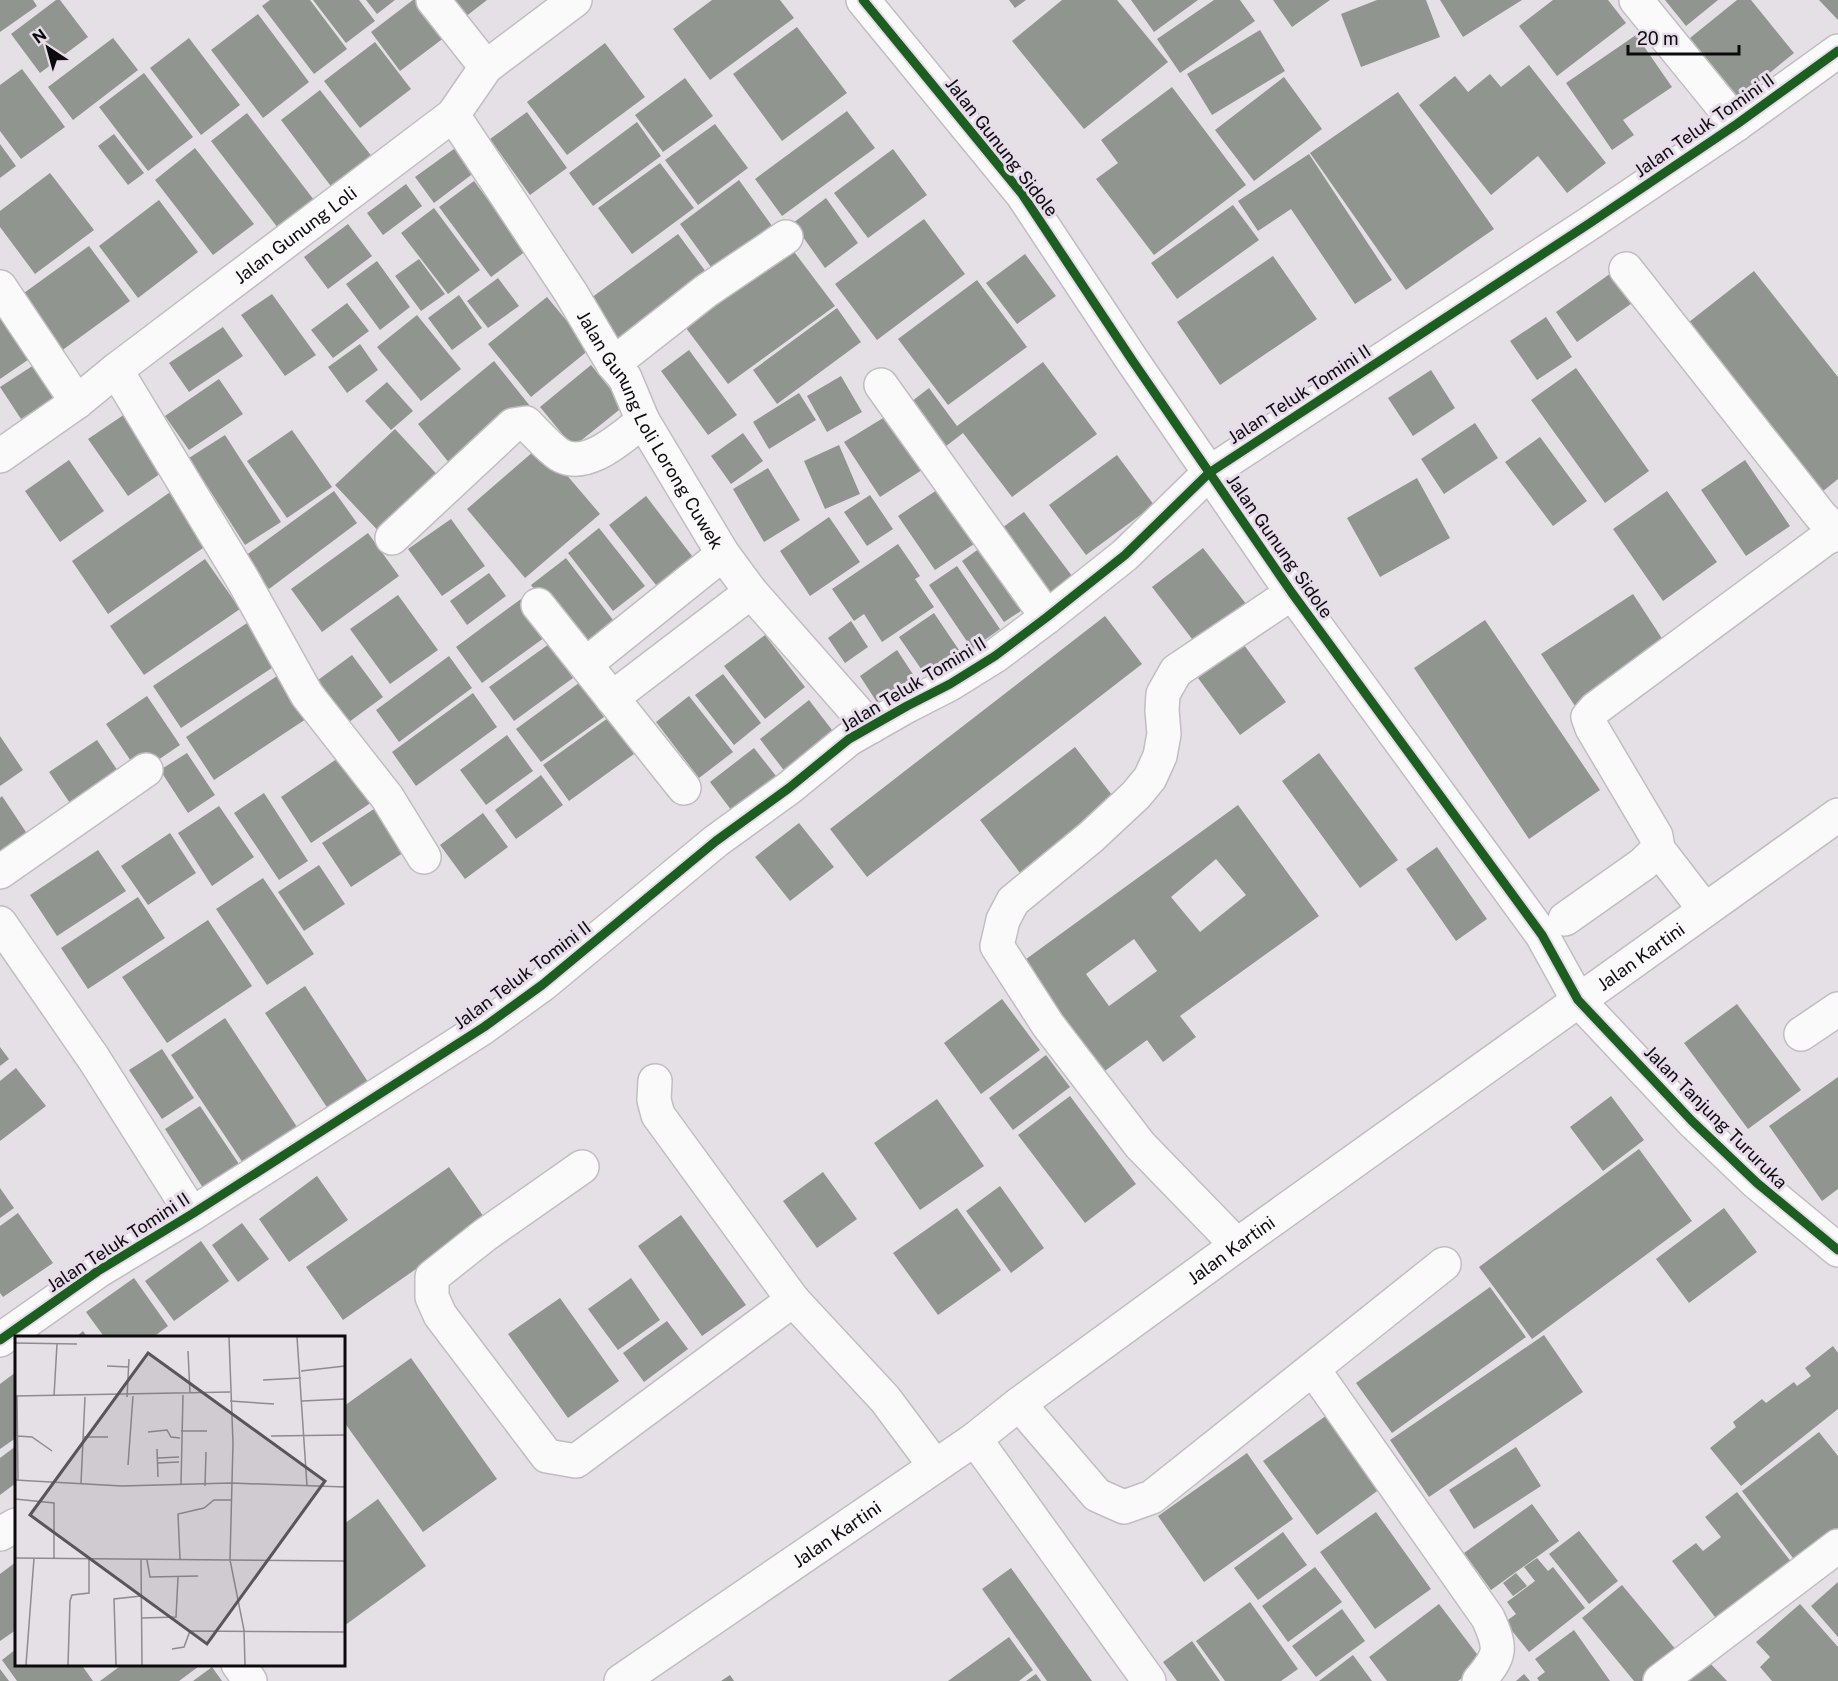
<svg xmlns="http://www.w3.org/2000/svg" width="1838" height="1681" font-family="'Public Sans',sans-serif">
	<rect width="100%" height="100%" fill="#e5e0e6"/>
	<g fill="#90958f" fill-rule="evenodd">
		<polygon points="0,0 33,0 37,6 0,32"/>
		<polygon points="56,0 60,0 88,37 40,73 11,34"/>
		<polygon points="270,0 310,0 347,49 314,74 262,6"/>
		<polygon points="313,0 359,0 375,21 346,43"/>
		<polygon points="366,0 395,0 377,14"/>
		<polygon points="413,0 423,0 449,34 400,71 371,32"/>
		<polygon points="443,0 487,0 460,21"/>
		<polygon points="712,0 780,0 794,18 710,80 673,29"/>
		<polygon points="1009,0 1026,0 1015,8"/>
		<polygon points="1062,0 1117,0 1168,62 1084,129 1012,41"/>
		<polygon points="1131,0 1198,0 1154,32"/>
		<polygon points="1214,0 1240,0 1255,21 1180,73 1157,39"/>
		<polygon points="1273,0 1330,0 1292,27"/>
		<polygon points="1377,0 1426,0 1440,37 1361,67 1341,14"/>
		<polygon points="1440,0 1522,0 1463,37"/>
		<polygon points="1553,0 1608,0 1626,23 1557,76 1519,26"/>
		<polygon points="1665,0 1718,0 1686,26"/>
		<polygon points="1737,0 1751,0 1794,53 1739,98 1690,38"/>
		<polygon points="1819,0 1838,0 1838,20"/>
		<polygon points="258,14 309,82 263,118 211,50"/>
		<polygon points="797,27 847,93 782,141 733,74"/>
		<polygon points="1260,30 1285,71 1212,115 1187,74"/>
		<polygon points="1636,35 1672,87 1623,120 1634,135 1612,150 1566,83"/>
		<polygon points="113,38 138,70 73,120 48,87"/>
		<polygon points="189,38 240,105 201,135 150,68"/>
		<polygon points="375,42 411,89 360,128 324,81"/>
		<polygon points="605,43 645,97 567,155 527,102"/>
		<polygon points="1529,65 1606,163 1567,193 1538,156 1491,195 1419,105 1455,76 1468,92 1490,74 1501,87"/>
		<polygon points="22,69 65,127 21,159 0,131 0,85"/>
		<polygon points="144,73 193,137 148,171 99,107"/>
		<polygon points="1284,77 1322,129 1254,181 1215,130"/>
		<polygon points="685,78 713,116 663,152 635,115"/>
		<polygon points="1172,87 1246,185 1154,255 1096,179 1118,163 1101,140"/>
		<polygon points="320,90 373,158 333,189 281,120"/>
		<polygon points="1398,92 1494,229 1406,290 1310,153"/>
		<polygon points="847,111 875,148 782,216 755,179"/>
		<polygon points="527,112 567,168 530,195 490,139"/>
		<polygon points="247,113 314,200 278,228 211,141"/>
		<polygon points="637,122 661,156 593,206 569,173"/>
		<polygon points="715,124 748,168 698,205 665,160"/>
		<polygon points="114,134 144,173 128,185 98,146"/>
		<polygon points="465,141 483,166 434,203 415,177"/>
		<polygon points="0,144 16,166 0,178"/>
		<polygon points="195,148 254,224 213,255 155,180"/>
		<polygon points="893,149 927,195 868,238 834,193"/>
		<polygon points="1309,154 1392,280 1355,304 1291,209 1258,231 1238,201"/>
		<polygon points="660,163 694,208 632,254 598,208"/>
		<polygon points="50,173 94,230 35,274 0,227 0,211"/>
		<polygon points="739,180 775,230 716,274 680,224"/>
		<polygon points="474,181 526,251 491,277 439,207"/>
		<polygon points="406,184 422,206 383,235 367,213"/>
		<polygon points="826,198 858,243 825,268 793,223"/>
		<polygon points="159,200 198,252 138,298 99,246"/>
		<polygon points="1233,205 1259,240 1177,299 1151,263"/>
		<polygon points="434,208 480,270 448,294 401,233"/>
		<polygon points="924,219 965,274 877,340 835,284"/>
		<polygon points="348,224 372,256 328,289 304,257"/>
		<polygon points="678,234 709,276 618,343 587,301"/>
		<polygon points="789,245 835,306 728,384 683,324"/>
		<polygon points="89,246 130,301 57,354 17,298"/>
		<polygon points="1025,254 1056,296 1017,324 986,283"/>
		<polygon points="1273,256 1317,319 1220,385 1177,322"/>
		<polygon points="419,259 445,294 421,311 395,276"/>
		<polygon points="377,261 410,307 380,330 346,284"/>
		<polygon points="1614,271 1635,301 1577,342 1556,312"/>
		<polygon points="1754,271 1838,377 1838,479 1822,492 1689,322"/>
		<polygon points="498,278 519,306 488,328 467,301"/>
		<polygon points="977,280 1027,347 948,405 898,339"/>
		<polygon points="272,294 316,355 285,376 241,315"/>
		<polygon points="459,295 482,328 452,350 428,318"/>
		<polygon points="0,297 38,353 0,379"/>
		<polygon points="547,297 590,349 531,397 488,344"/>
		<polygon points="347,303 369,331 333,358 311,330"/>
		<polygon points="837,308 861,342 777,404 753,370"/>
		<polygon points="417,315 461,369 421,401 377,347"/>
		<polygon points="1546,317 1572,357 1537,380 1510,341"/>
		<polygon points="223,327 243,356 189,392 169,363"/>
		<polygon points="360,344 378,370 347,393 328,367"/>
		<polygon points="689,350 737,415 708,435 661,371"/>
		<polygon points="494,361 530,406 454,469 418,424"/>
		<polygon points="1043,362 1097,434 1012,497 963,433 936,454 902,409 929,388 957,426"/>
		<polygon points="37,363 58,395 21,419 0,387"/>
		<polygon points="591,365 624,406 573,447 540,407"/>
		<polygon points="1576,368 1649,471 1605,503 1531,400"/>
		<polygon points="1431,370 1455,408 1413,436 1388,398"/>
		<polygon points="841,376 862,412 827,432 807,396"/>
		<polygon points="219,379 243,414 189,450 165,416"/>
		<polygon points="387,382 413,411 391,430 365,401"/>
		<polygon points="799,393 816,420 769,449 753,422"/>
		<polygon points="128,412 167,469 128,496 88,439"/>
		<polygon points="888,415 922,470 880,497 844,442"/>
		<polygon points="1475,423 1498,458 1444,494 1421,459"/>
		<polygon points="395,429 444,482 385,538 335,485"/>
		<polygon points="292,430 332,487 287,518 247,461"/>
		<polygon points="743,433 763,461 731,484 711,456"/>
		<polygon points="225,435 281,522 245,545 189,458"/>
		<polygon points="1540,437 1587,501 1553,526 1505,462"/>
		<polygon points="541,445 600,514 525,578 467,509"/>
		<polygon points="839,445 860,494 825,509 804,461"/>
		<polygon points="1117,455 1154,505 1086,555 1049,505"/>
		<polygon points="69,460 104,511 60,542 25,491"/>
		<polygon points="1745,460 1790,526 1746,556 1701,490"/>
		<polygon points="768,468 800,520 764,542 733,489"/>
		<polygon points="1417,478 1450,538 1380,577 1347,518"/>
		<polygon points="946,484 983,538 935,570 898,516"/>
		<polygon points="176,488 213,541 108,614 72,561"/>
		<polygon points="334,491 357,523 269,589 245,556"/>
		<polygon points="1667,491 1717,562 1663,601 1613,529"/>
		<polygon points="870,495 893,529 867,546 844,512"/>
		<polygon points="646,496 699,565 663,594 609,525"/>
		<polygon points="1024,512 1078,584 1045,609 991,536"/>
		<polygon points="829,517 860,562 810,596 780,551"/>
		<polygon points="451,519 485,566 442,596 408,549"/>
		<polygon points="599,528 645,586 613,611 568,553"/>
		<polygon points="368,533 399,576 322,632 291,589"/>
		<polygon points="987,543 1030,605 1004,622 962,561"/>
		<polygon points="898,544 920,576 915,579 934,607 882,642 864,614 854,621 832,589"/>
		<polygon points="1203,548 1250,609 1199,648 1152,587"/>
		<polygon points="566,558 619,628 585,655 531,585"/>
		<polygon points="205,559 240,609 144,675 110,626"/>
		<polygon points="957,566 1000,629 972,649 929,585"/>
		<polygon points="489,573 506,596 467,625 450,601"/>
		<polygon points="1633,594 1667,646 1575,706 1541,654"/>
		<polygon points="398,595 438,650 390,684 350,629"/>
		<polygon points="521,599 548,635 482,683 456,647"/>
		<polygon points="934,613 961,653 926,676 899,637"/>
		<polygon points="1105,616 1142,664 867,877 830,829"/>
		<polygon points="1485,620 1600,790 1529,839 1414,668"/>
		<polygon points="250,621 278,664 181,728 153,686"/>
		<polygon points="851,621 868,647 845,663 828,638"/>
		<polygon points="765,635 805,687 765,719 724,666"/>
		<polygon points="549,644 573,678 514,721 489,687"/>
		<polygon points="1244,645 1286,702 1240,735 1198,678"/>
		<polygon points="897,650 918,682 880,707 860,676"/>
		<polygon points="352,655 383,697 349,722 318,680"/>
		<polygon points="449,656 472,688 399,742 376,710"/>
		<polygon points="723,674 761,723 734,745 695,695"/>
		<polygon points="277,676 306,719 214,780 186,737"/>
		<polygon points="579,683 604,717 541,762 516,729"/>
		<polygon points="473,693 497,727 416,786 392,752"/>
		<polygon points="147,696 180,745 139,773 106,724"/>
		<polygon points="689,696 733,752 699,778 656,722"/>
		<polygon points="809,700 842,743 792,781 760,739"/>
		<polygon points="608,718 634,754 569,801 543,765"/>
		<polygon points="507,735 533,771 486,805 460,770"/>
		<polygon points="0,736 23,770 0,786"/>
		<polygon points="97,740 124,780 76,812 49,772"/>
		<polygon points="1075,747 1115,799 1020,873 980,820"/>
		<polygon points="754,748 780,781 735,815 710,782"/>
		<polygon points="347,752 378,798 311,843 281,797"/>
		<polygon points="187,753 215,795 188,813 160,770"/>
		<polygon points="1319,753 1398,860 1360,888 1282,781"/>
		<polygon points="541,775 563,805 516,839 495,810"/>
		<polygon points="264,793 308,861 279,880 234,813"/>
		<polygon points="2,796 32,841 0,862 0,798"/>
		<path d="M1238,805L1319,916L1180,1016L1196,1037L1163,1062L1147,1040L1102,1073L1022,962ZM1216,859L1246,895L1200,932L1171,897ZM1134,939L1157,971L1109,1006L1086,974Z"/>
		<polygon points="219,806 254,857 212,886 178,833"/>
		<polygon points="377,807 406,851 351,887 322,843"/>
		<polygon points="483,813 508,847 465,879 440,845"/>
		<polygon points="799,823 834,867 790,901 755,857"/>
		<polygon points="170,833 196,873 148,905 121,866"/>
		<polygon points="1437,847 1487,919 1456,941 1406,869"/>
		<polygon points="98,850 126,891 57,936 30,895"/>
		<polygon points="319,865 345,904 304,931 278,892"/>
		<polygon points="263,878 314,954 267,985 216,909"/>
		<polygon points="138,897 165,938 88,989 61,948"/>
		<polygon points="208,920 252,986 167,1043 122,977"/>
		<polygon points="305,986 372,1088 332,1115 265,1013"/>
		<polygon points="1002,999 1040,1050 981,1094 944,1043"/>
		<polygon points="1737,1004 1801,1090 1748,1129 1684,1043"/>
		<polygon points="225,1018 303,1136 249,1172 171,1055"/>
		<polygon points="0,1047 9,1059 0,1066"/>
		<polygon points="162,1049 194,1098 162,1119 129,1070"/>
		<polygon points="1046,1055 1070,1087 1013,1130 989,1098"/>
		<polygon points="16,1068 46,1106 0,1141 0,1081"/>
		<polygon points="1838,1077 1838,1189 1822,1201 1769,1126"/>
		<polygon points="1070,1096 1136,1184 1085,1223 1018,1135"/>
		<polygon points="1611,1096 1644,1140 1603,1171 1570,1127"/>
		<polygon points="937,1099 984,1166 920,1210 874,1143"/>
		<polygon points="200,1106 243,1170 207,1194 165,1129"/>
		<polygon points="1639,1149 1692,1221 1532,1339 1479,1267"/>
		<polygon points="449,1167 486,1220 343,1320 306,1267"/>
		<polygon points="823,1172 857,1219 817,1248 783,1201"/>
		<polygon points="317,1176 348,1220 289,1262 259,1219"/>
		<polygon points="1000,1186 1044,1248 1011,1273 966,1211"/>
		<polygon points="0,1188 14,1208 0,1218"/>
		<polygon points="957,1208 1001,1270 938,1315 893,1253"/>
		<polygon points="1724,1208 1757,1252 1689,1303 1656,1259"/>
		<polygon points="18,1213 53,1263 3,1297 0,1293 0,1226"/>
		<polygon points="681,1215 746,1305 702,1336 638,1246"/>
		<polygon points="242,1223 269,1259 238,1282 212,1245"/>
		<polygon points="201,1241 229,1281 174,1321 145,1281"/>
		<polygon points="134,1278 168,1326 152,1338 105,1338 86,1312"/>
		<polygon points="631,1278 660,1320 618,1350 588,1309"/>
		<polygon points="1490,1287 1526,1337 1392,1433 1356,1383"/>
		<polygon points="560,1298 619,1381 568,1418 508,1334"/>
		<polygon points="667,1321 688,1349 644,1382 623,1353"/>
		<polygon points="83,1331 88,1338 75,1338"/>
		<polygon points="1544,1335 1583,1392 1429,1497 1390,1440"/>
		<polygon points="1833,1346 1838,1353 1838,1409 1741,1486 1710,1448 1736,1427 1733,1422 1762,1399 1766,1403 1794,1382 1797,1386 1811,1376 1805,1368"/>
		<polygon points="411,1358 497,1479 423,1532 344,1422 344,1406"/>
		<polygon points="16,1372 16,1438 0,1449 0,1384"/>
		<polygon points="1327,1415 1380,1489 1317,1535 1263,1461"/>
		<polygon points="1819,1432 1838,1456 1838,1530 1796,1562 1742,1491"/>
		<polygon points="16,1446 16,1483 0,1495 0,1458"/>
		<polygon points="1516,1447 1541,1486 1474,1529 1449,1490"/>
		<polygon points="1247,1453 1293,1519 1204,1582 1158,1516"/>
		<polygon points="1737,1492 1792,1563 1718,1621 1672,1561 1696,1543 1703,1551 1721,1537 1705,1517"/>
		<polygon points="378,1499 426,1566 344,1626 344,1524"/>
		<polygon points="1532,1504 1559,1541 1491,1590 1464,1553"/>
		<polygon points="1376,1512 1431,1589 1375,1629 1320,1552"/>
		<polygon points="1579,1531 1618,1581 1589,1604 1549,1554"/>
		<polygon points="1283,1532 1307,1565 1258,1600 1234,1568"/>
		<polygon points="1537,1558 1548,1571 1553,1567 1585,1608 1529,1652 1505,1622 1516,1614 1507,1602 1535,1581 1524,1567"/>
		<polygon points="16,1562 16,1630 0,1641 0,1574"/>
		<polygon points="1315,1567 1342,1602 1288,1642 1262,1606"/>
		<polygon points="1011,1568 1092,1681 1047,1681 982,1589"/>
		<polygon points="1516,1573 1527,1586 1513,1596 1503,1583"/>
		<polygon points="1838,1582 1838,1637 1811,1606"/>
		<polygon points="1622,1585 1677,1651 1642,1681 1634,1681 1582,1618"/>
		<polygon points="1250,1602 1298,1669 1281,1681 1225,1681 1196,1641"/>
		<polygon points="1439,1604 1483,1662 1458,1681 1387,1681 1369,1657"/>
		<polygon points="1800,1604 1838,1647 1838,1681 1772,1681 1760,1667 1770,1657 1756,1642"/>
		<polygon points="1342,1609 1365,1641 1316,1677 1292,1646"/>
		<polygon points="1574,1630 1610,1681 1539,1681 1537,1678 1545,1672 1535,1659"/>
		<polygon points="1009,1637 1033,1670 1019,1681 948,1681"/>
		<polygon points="1192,1641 1220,1681 1177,1681 1163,1662"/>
		<polygon points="16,1649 16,1664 81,1664 93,1681 17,1681 2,1660"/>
		<polygon points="1353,1655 1372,1681 1319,1681"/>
		<polygon points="1708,1661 1727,1681 1687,1681"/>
		<polygon points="123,1664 202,1664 179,1681 100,1681"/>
		<polygon points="212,1667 222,1681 193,1681"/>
		<polygon points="0,1669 9,1681 0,1681"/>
		<polygon points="1036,1674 1041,1681 1026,1681"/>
		<polygon points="1524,1674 1530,1681 1516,1681"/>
		<polygon points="730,1675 734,1681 721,1681"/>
	</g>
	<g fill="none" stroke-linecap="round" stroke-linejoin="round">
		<defs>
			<g id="minor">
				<polyline points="433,0 486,67"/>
				<polyline points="863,0 1022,194 1132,360 1292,593 1542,935 1578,1000 1692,1121 1757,1183 1838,1250"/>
				<polyline points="1636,0 1737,124"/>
				<path id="s1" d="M453,115L571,293L613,364L625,378L643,421L723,554L751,592L870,727"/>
				<polyline points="1626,269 1820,515 1838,534"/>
				<polyline points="0,287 77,402"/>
				<polyline points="613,364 706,291 786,237"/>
				<polyline points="116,370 243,580 307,695 387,797 424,857"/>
				<polyline points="881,385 1047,617"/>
				<path id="s2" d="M0,456L77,402L116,370L453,115L486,67L575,0"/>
				<path d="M392,538L513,425L526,423C535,432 550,449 560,455C587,471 623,436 643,421"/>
				<polyline points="538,605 684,788"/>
				<polyline points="586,664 723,554"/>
				<polyline points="612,698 751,592"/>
				<polyline points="1658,849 1705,910"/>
				<polyline points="0,872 146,770"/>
				<polyline points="1565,919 1643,864 1658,849 1656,836 1592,728 1588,717 1595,709 1826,538 1837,534"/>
				<polyline points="0,923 94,1059 192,1214"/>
				<polyline points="1801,1034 1838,1009"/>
				<polyline points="655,1081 654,1100 658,1115 793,1300 885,1399 935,1466"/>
				<polyline points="582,1167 485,1235 432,1277 432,1297 440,1315 547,1456 576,1461 793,1300"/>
				<polyline points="1237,1245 1140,1145 1048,1025 997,946 1003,920 1013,901 1091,837 1136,795 1150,778 1160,756 1164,734 1162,710 1163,694 1176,671 1292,593"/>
				<polyline points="0,1340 98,1271 192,1214 484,1027 542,985 716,841 789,788 849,739 907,706 950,684 995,656 1047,617 1125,555 1209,473 1590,223 1737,124 1838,51"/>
				<path d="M1313,1369L1488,1618C1502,1649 1501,1655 1479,1681"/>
				<polyline points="1019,1404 1097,1495 1124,1507 1152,1497 1444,1264"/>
				<polyline points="975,1439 1149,1681"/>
				<polyline points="0,1534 16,1525"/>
				<polyline points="238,1664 250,1681"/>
				<path id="s3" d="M621,1681L975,1439L1019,1404L1237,1245L1838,815"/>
				<polyline points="1660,1681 1838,1546"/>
			</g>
		</defs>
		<use href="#minor" stroke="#c1bdc2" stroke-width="36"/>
		<use href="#minor" stroke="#fbfafb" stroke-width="33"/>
		<defs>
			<g id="cycleway">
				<polyline points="863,0 1022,194 1132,360 1292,593 1542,935 1578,1000 1692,1121 1757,1183 1838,1250"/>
				<polyline points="0,1340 98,1271 192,1214 484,1027 542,985 716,841 789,788 849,739 907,706 950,684 995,656 1047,617 1125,555 1209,473 1590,223 1737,124 1838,51"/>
			</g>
		</defs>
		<use href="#cycleway" stroke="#e7dcea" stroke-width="13"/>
		<use href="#cycleway" stroke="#1b5e20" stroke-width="9"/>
	</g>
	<g text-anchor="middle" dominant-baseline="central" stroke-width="6" stroke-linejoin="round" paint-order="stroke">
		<g font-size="18" fill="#0d0a0e" stroke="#e7dcea">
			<text transform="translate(1704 125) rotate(-35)">Jalan Teluk Tomini II</text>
			<text transform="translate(1002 147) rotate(52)">Jalan Gunung Sidole</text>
			<text stroke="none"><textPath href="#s2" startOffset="369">Jalan Gunung Loli</textPath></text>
			<text transform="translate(1299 394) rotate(-33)">Jalan Teluk Tomini II</text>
			<text stroke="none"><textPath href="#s1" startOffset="372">Jalan Gunung Loli Lorong Cuwek</textPath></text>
			<text transform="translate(1280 546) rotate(55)">Jalan Gunung Sidole</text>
			<text transform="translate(913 684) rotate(-31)">Jalan Teluk Tomini II</text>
			<text stroke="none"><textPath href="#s3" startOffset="1251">Jalan Kartini</textPath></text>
			<text transform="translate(522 975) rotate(-37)">Jalan Teluk Tomini II</text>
			<text transform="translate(1716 1117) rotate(45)">Jalan Tanjung Tururuka</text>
			<text transform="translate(118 1242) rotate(-33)">Jalan Teluk Tomini II</text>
			<text stroke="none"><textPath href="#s3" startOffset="747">Jalan Kartini</textPath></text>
			<text stroke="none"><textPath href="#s3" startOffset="261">Jalan Kartini</textPath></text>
		</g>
	</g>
	<g transform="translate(15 1336)">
		<rect width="330" height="330" fill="#e5e0e6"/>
		<path fill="none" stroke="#8f8a90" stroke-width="1.5" d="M214,1L218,107L215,224L229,294L230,329M282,1L292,150M0,7L62,8M173,15L175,57M92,30L114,31M286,35L330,30M248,44L286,42M0,60L215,56M2,60L3,145M39,60L42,8M112,61L114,23M215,65L259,68M287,65L330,63M166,95H192M133,96L152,94L156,101L165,102M2,100L17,101L37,115M256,100L330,99M68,101H93M142,113L143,141M143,122L164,121M143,127L164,126M113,129L118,60M0,144L107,150L216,147L330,151M66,147L70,61M166,148L168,59M190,150L191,116M0,163L39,167V222M0,222L330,225M165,223L163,178L189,172L199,164H216M126,224L127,329M132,224L135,241L183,240M127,282L161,281L163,241M157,313L169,311L175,295L330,296M11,329L19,222M53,329L55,265L57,259L74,257V222M101,329L99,263L126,260"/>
		<path fill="#59555a" fill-opacity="0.15" stroke="#59555a" stroke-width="3" d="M133,17L310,145L192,308L15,179Z"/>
		<rect width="330" height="330" fill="none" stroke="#0d0a0e" stroke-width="3"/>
	</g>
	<g transform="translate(48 48) rotate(324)" stroke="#e7dcea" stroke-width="4.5" paint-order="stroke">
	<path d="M0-4.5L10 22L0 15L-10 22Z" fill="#0d0a0e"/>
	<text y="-9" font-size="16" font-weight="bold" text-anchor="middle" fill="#0d0a0e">N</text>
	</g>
	<path d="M1628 45v9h111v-9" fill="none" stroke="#0d0a0e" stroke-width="3"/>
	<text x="1637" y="45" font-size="18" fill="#0d0a0e" stroke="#e7dcea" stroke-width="4.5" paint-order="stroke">20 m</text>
</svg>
